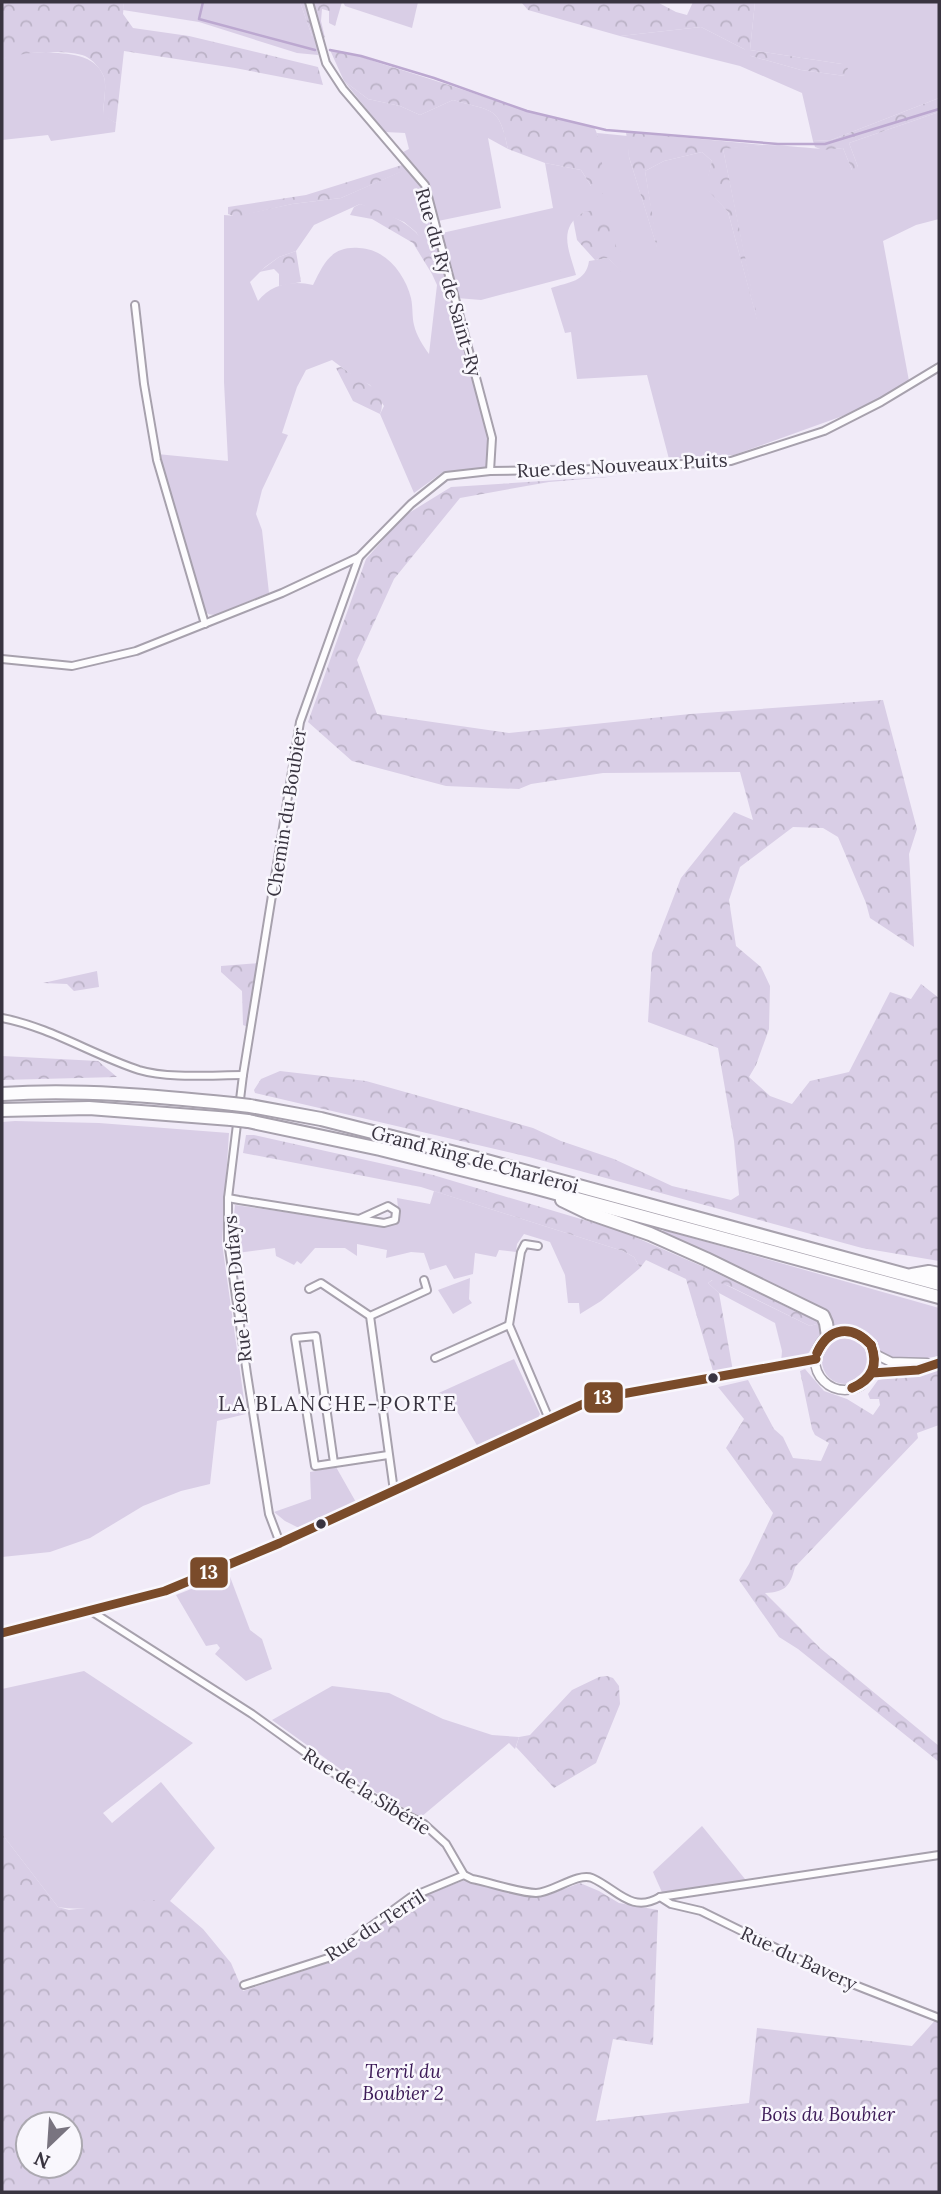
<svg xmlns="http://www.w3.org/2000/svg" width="941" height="2194" font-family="Lora,serif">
	<defs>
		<pattern id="forest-crowns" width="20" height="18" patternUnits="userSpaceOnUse" patternTransform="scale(1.75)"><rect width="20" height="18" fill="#d9cee6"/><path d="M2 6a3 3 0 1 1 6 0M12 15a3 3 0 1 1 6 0" fill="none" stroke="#bbb2c6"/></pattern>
	</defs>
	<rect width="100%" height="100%" fill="#f1ebf8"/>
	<g fill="#d9cee6" fill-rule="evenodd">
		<polygon points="124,2 300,2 312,36 316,35 318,55 297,53 199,22 123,10"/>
		<polygon points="343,2 418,2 412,28 345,6"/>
		<polygon points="755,2 939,2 939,98 831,140 813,141 802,93 740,66 620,36 701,27 744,49 751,56 801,70 845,76 842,64 750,50"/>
		<path d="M46,52C67,54 95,53 104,77C107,87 103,105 103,115L116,123L115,132L51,141L48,135L2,140V59L13,54Z"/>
		<path d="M344,81L368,99L400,106L420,115L453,100C493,112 499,105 508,149L488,138L501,208L438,221L427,183L403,152L409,149L405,133L385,132Z"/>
		<path d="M939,112V219L916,225L883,241L909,381L862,409L734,455L669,459L647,375L577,379L571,332L565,333L551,288C569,282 586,282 589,261L608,258L620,270L584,212C557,228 569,250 576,275L481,300L457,298L442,233L553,208L545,163L581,170L591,186L601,159L597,133L628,136L629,157L657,247L645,171L664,161L702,152L712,161L706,187L728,212L757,319L723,149C738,147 753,145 767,145C793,145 818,151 843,148L852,170L858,167L849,143Z"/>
		<path d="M402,165L422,186L490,439L487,467L443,472L414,493L380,414L384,406L370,385L356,378L332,360L306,370L297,387L282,433L288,435L262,490L256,514L262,530L269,593L215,615C207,615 205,612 202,605L157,454L228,461L224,382V215L237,216L292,204L341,198L402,171ZM360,204L404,222L416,232L431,256L432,274L437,285L429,354C424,347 416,335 414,325C412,317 413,307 411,298C405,274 386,249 359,248C331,246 324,263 313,285C293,280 271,284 258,301L250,282L265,267L279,257L296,251L314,225Z"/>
		<polygon points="15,1121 99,1123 229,1133 222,1243 246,1414 217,1421 210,1484 181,1491 143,1506 90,1538 50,1552 2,1557 2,1122"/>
		<polygon points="434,1191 623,1251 634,1257 640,1268 601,1301 580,1314 579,1303 568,1303 565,1275 550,1242 524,1234 517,1244 516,1252 499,1250 496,1257 475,1253 473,1274 454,1279 446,1265 430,1270 424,1253 411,1252 386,1258 387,1250 357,1244 357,1256 345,1248 315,1248 301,1264 297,1261 294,1265 276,1256 275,1248 237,1253 231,1245 235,1205 384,1226 392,1225 399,1218 397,1198 430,1204"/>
		<path d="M664,1230L939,1308V1356L910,1361L884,1357C876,1342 866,1328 848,1326C842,1326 837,1327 830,1326L660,1235Z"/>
		<polygon points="470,1278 469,1299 472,1303 453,1314 438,1290"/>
		<polygon points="714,1279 810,1326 820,1323 824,1331 807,1355 781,1363 782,1351 775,1323 719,1293 708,1283"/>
		<circle cx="845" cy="1361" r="23"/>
		<polygon points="514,1359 540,1414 538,1418 478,1447 448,1396 435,1402 432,1396"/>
		<polygon points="336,1467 357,1504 299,1528 285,1521 274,1512 311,1499 310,1472"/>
		<polygon points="229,1574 250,1630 262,1639 272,1669 246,1681 215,1654 220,1648 217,1644 206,1646 176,1595"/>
		<path d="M84,1671L193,1743L103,1813L112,1823L161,1782L215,1848L170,1901C133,1900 95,1913 58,1907L2,1834V1689Z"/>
		<polygon points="332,1686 389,1693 443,1719 492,1735 519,1737 515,1749 509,1743 421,1817 364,1786 272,1720"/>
		<polygon points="702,1826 749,1884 664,1897 653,1872"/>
	</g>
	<g fill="url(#forest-crowns)" fill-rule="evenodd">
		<path d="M2,2H124L123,14L133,28L189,36L318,67L323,85L235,68L124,51L116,123L103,116C103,105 107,87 104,77C101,69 92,59 85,56C67,49 19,52 2,59Z"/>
		<polygon points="300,2 342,2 335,26 329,23 329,11 322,9 321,21 325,38 321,34 312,36"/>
		<polygon points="521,2 657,2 676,12 687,15 693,2 755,2 750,50 842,64 848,68 845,76 801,70 751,56 746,54 744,49 701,27 620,36 528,10"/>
		<path d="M330,50C353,51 370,61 392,67C459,87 524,113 594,127C604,145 602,173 603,194L591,186L581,170L545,163L508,149C499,105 493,112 453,100L420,115L400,106L368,99L344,81Z"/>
		<polygon points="939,98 939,112 849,143 858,167 856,171 852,170 843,148 823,150 815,147 813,141 831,140"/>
		<polygon points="626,132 765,145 723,149 761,335 728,212 705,187 712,161 702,152 664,161 645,171 659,254 629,157"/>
		<polygon points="402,165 403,171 341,198 292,204 236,217 228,214 228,207 306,195"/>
		<path d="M360,204C387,212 422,226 431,257C433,262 432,269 432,274L413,243L372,219L350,215L354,207Z"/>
		<polygon points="604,208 613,230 621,272 608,258 595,260 577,240 573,219 584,212"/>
		<polygon points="296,251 301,282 279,286 279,274 274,269 259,272 279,257"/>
		<path d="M341,367C357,379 391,390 380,414L353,401L336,368Z"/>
		<polygon points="620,476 549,482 460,498 394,579 357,660 377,714 509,733 690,714 883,700 917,829 909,854 914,947 870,918 866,903 838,837 823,828 793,827 740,867 729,900 736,946 761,967 770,986 769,1029 756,1065 749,1077 770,1096 792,1104 810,1081 849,1072 890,992 911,999 921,984 939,998 939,1261 862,1248 529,1157 255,1093 254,1090 261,1079 280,1071 366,1081 533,1128 561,1141 614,1159 672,1186 731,1200 739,1195 734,1141 718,1048 648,1022 652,953 681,878 734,812 753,820 740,772 603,773 531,784 519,789 446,786 352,761 308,722 366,559 404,516 451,487"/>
		<polygon points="258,963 250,1018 248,1027 243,1025 242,991 221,972 221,966"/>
		<polygon points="97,971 99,987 74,991 67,984 43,983"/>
		<polygon points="2,1056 98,1061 117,1077 2,1080"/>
		<polygon points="246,1135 254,1135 433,1175 621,1231 706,1268 820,1323 810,1326 729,1286 712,1280 708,1283 719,1293 733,1371 713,1371 686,1279 646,1260 640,1268 634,1257 623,1251 421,1187 243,1153"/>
		<path d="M939,1367V1425L917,1433L918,1438L795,1567C790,1587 785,1592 765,1593L820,1648L939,1746V1762L798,1649L779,1637L739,1580L749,1564L773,1513L726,1448L744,1419L718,1387L748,1380L774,1429L783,1437L793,1458L821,1461L829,1443L815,1435L812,1429L800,1371L805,1369L824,1391L847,1399L873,1415L880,1405L879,1399H870L868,1394L878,1380Z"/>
		<polygon points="607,1676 613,1678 619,1686 620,1704 596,1763 554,1788 516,1747 519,1737 530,1735 572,1690 599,1677"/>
		<path d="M2,1834L58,1907L69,1910L151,1900L170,1901L203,1929L231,1963L243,1991L339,1959L411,1901L465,1880L548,1895L580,1883L599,1891L619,1903L658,1910L653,2045L613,2039L596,2121L749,2103L757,2028L912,2046L939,2016V2192H2ZM28,2124H70V2166H28Z"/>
	</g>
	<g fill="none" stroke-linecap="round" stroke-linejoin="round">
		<g stroke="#bca8d0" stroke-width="2.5">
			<polyline points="203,2 199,19 315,50"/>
			<polyline points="330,50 361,56 434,78 527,111 606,130 778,144 825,144 939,109"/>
		</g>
		<defs>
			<g id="minor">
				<polyline points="309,2 326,63 343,89 425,185 492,438 490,471"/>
				<polyline points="135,305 144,384 157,460 205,624"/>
				<polyline points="2,659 72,666 136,651 282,593 359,557 411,504 446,476 490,471 602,469 731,461 824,431 881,402 939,367"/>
				<path d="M2,1018C50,1027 93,1055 139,1070C169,1079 212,1075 243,1075"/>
				<polyline points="228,1198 239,1200 384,1223 395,1220 396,1211 388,1206 359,1219"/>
				<polyline points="538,1246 525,1244 521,1252 509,1325 549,1419"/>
				<polyline points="309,1289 321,1283 370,1316 394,1491"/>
				<polyline points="370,1316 427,1290 424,1280"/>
				<polyline points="435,1358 509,1325"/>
				<polyline points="334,1463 316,1336 295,1338 315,1466 388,1455"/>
				<polyline points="280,1543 269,1514 247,1374 228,1241 228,1198 243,1075 300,722 359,557"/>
				<path d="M91,1611L252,1714L356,1789L424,1824L446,1844L464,1875L472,1879C489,1882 520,1893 536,1893C552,1893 578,1872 592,1878C617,1889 631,1914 660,1897L939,1855"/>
				<polyline points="660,1897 671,1904 701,1911 837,1978 939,2018"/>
				<polyline points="244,1985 328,1958 411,1897 464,1875"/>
			</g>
			<g id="tertiary">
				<circle cx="845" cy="1360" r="30"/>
				<polyline points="875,1354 891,1362 927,1363"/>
				<polyline points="872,1373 918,1370 939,1363"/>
				<polyline points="2,1633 165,1591 280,1543 594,1399 816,1359"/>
			</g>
			<g id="motorway">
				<path d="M2,1094C79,1089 156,1096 233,1104"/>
				<polyline points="250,1106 321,1119 483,1160 939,1284"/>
				<polyline points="2,1110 89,1108 231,1119"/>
				<polyline points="248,1121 380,1149 533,1187 939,1297"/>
				<polyline points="562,1200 589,1213 650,1234 706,1259 823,1316 826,1323 828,1336"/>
				<polyline points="912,1275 929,1272 939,1274"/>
			</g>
		</defs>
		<use href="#minor" stroke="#a7a1ad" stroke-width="10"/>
		<use href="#tertiary" stroke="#a7a1ad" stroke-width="11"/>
		<use href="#motorway" stroke="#a7a1ad" stroke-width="16"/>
		<use href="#minor" stroke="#fdfcfe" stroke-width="6"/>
		<use href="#tertiary" stroke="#fdfcfe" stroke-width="8"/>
		<use href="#motorway" stroke="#fdfcfe" stroke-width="12"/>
		<defs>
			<g id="motorway-bridge">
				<polyline points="233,1104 250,1106"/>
				<polyline points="231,1119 248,1121"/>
			</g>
		</defs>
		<use href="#motorway-bridge" stroke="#a7a1ad" stroke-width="16" stroke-linecap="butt"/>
		<use href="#motorway-bridge" stroke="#fdfcfe" stroke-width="12"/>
		<defs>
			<g id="bus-1">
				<path d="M817,1353C829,1326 852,1324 871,1345"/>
				<path d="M817,1353C829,1327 852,1325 871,1345"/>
				<polyline points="872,1373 918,1370 939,1363"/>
				<path d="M852,1388C872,1379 878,1365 871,1345"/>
				<path d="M852,1388C873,1380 879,1365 871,1345"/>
				<polyline points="2,1633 165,1591 280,1543 594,1399 816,1359"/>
			</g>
		</defs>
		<use href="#bus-1" stroke="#f9f7fd" stroke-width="14"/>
		<use href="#bus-1" stroke="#7a4b2a" stroke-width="9"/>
	</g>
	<g fill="#393440" stroke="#f9f7fd" stroke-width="2.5">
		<circle cx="713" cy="1378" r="6"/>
		<circle cx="321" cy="1524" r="6"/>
	</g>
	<g text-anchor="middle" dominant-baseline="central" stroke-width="5" stroke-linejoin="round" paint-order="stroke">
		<g font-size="19" fill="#393440" stroke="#f9f7fd">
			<text transform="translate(449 282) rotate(74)">Rue du Ry de Saint-Ry</text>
			<text transform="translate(622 465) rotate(-3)">Rue des Nouveaux Puits</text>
			<text transform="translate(286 812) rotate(-81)">Chemin du Boubier</text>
			<text transform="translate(475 1159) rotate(15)">Grand Ring de Charleroi</text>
			<text transform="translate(237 1289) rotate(-96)">Rue Léon Dufays</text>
			<text transform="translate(367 1791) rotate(32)">Rue de la Sibérie</text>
			<text transform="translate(375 1925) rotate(-33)">Rue du Terril</text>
			<text transform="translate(799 1958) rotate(25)">Rue du Bavery</text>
		</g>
		<g font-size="19" font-style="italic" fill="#3d1b58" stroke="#f9f7fd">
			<text x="403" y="2071">Terril du<tspan x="403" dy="22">Boubier 2</tspan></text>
			<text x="828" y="2114">Bois du Boubier</text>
		</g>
		<g font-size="21" letter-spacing="2" fill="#393440" stroke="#f9f7fd">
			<text x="338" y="1403">LA BLANCHE-PORTE</text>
		</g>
	</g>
	<g stroke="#f9f7fd" stroke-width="2.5">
		<rect x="583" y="1381" width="41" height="33" rx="7" fill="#7a4b2a"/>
		<rect x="189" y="1556" width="40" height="33" rx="7" fill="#7a4b2a"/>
	</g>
	<g font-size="19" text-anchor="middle" font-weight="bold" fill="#fff">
		<text x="603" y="1404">13</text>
		<text x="209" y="1579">13</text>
	</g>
	<rect width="941" height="2194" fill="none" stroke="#393440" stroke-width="7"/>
	<g transform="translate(49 2145) rotate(205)"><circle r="33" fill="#f9f7fd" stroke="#aca9b1" stroke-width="2"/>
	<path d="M0-5L12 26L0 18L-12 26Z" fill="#797480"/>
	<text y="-10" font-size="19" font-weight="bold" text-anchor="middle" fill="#393440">N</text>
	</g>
</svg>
